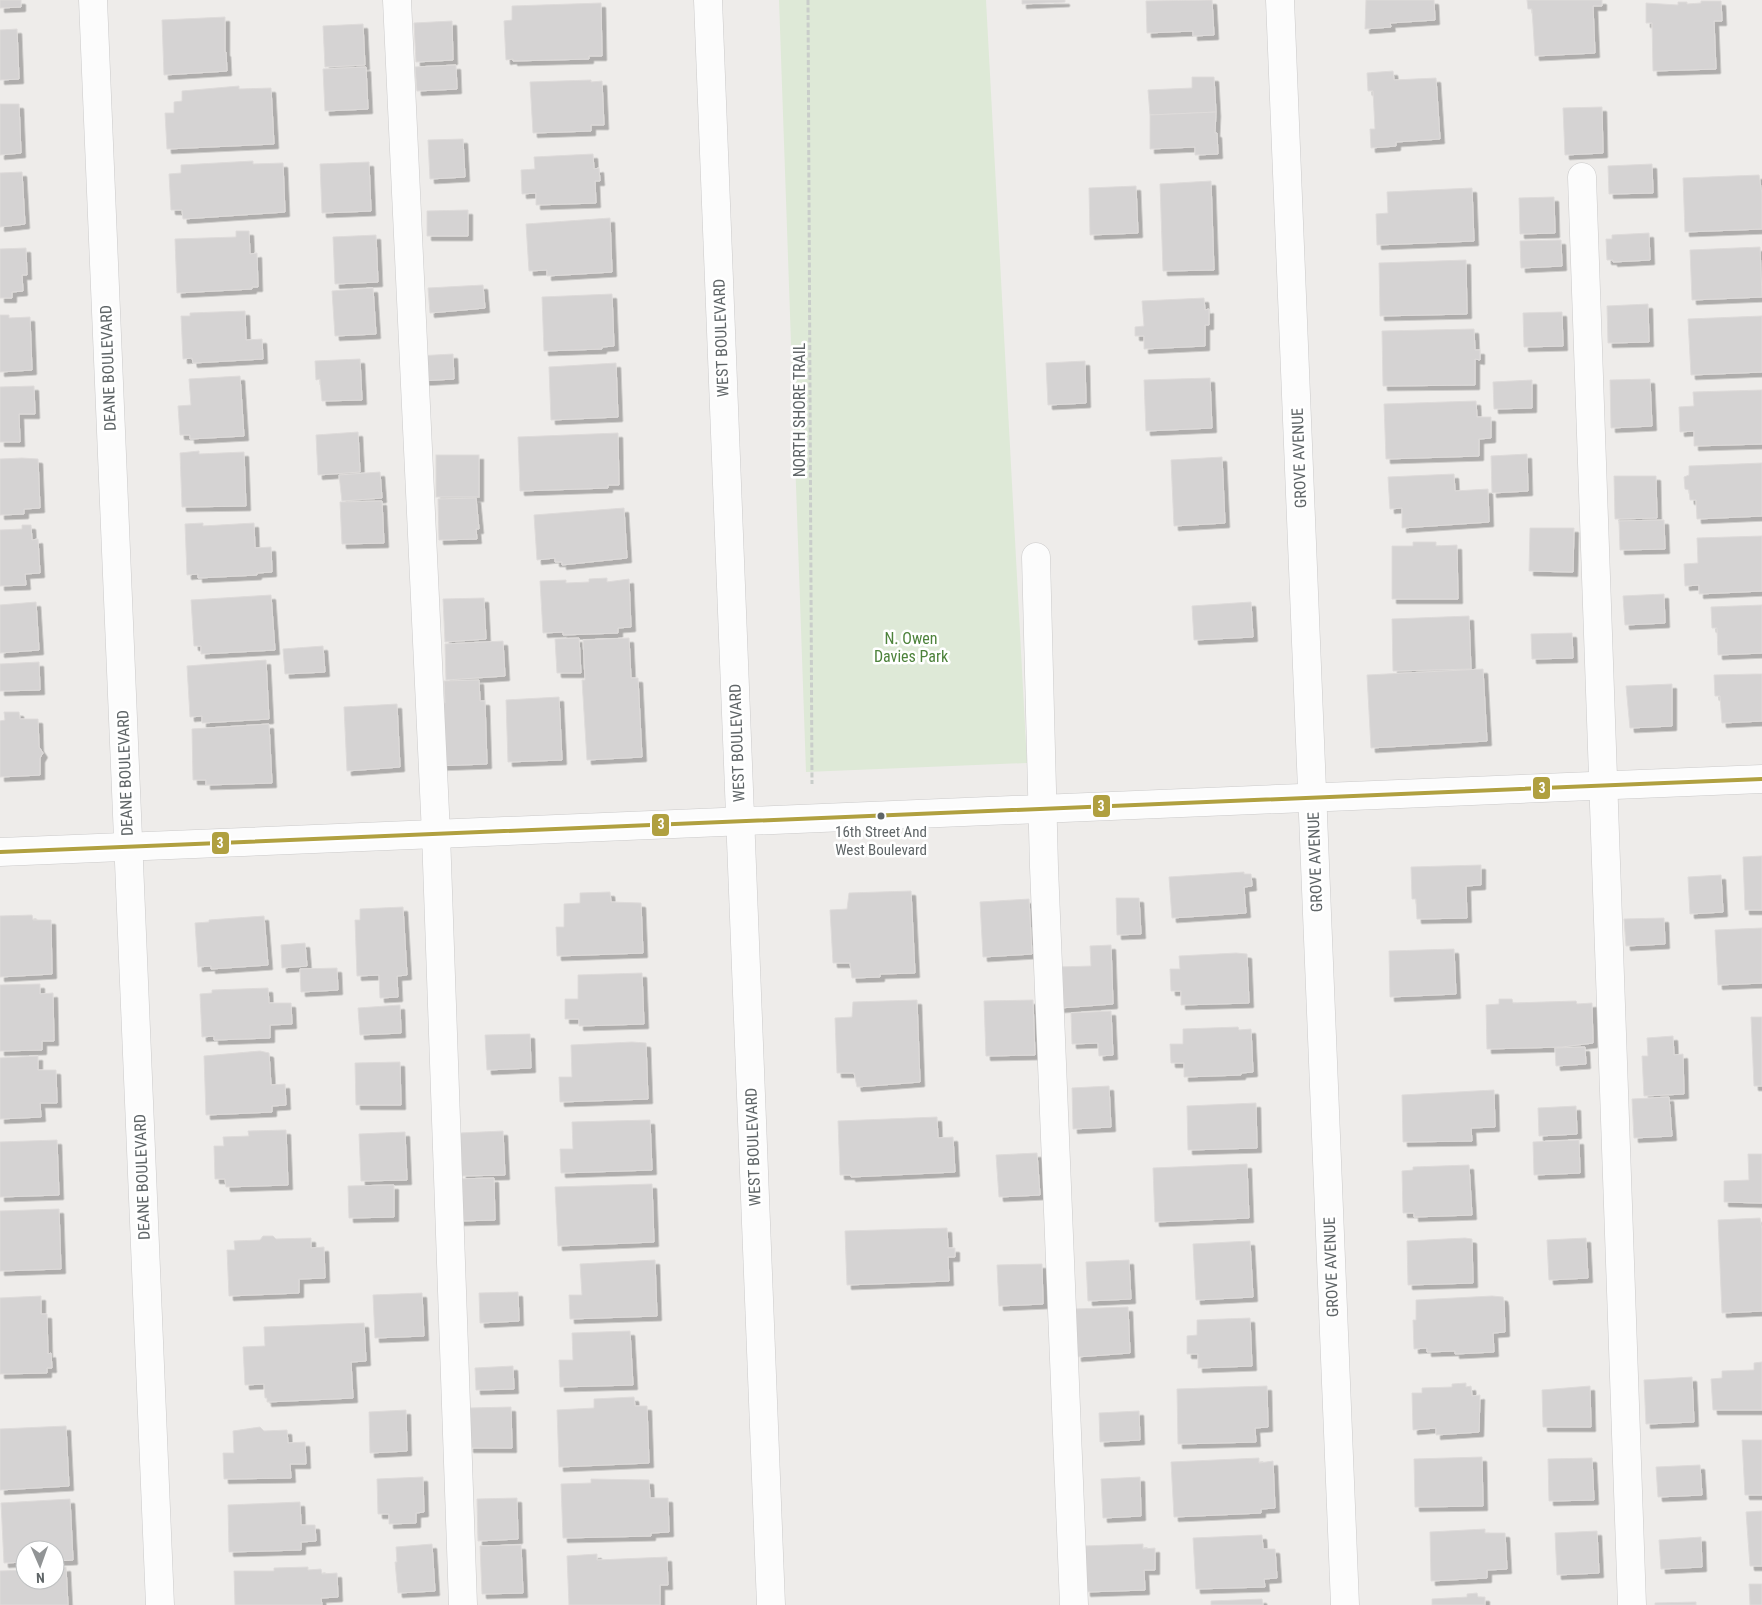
<svg xmlns="http://www.w3.org/2000/svg" width="1762" height="1605" font-family="'Roboto Condensed',sans-serif">
	<defs>
		<filter id="shadow"><feDropShadow dx="4.5" dy="4.5" stdDeviation="0" flood-color="#0004"/></filter>
	</defs>
	<rect width="100%" height="100%" fill="#eeecea"/>
	<polygon fill="#dee9d7" points="779,0 986,0 1027,763 806,772"/>
	<g fill="#d5d3d3" stroke="#dedbda" filter="url(#shadow)">
		<polygon points="0,0 21,0 21,7 0,8"/>
		<polygon points="1022,0 1065,0 1065,2 1022,4"/>
		<polygon points="1212,0 1214,35 1193,36 1193,31 1147,33 1146,1"/>
		<polygon points="1366,0 1434,0 1435,20 1390,23 1391,27 1365,29"/>
		<polygon points="1527,0 1602,0 1602,6 1593,6 1595,53 1535,56 1532,9 1528,9"/>
		<polygon points="1701,1 1721,1 1722,21 1714,21 1716,69 1653,71 1652,23 1646,23 1646,3 1678,5 1678,2 1687,2 1687,4 1701,3"/>
		<polygon points="601,3 602,56 589,56 589,59 513,61 513,59 506,60 504,21 512,20 512,6"/>
		<polygon points="225,17 225,52 226,52 227,71 164,75 162,20"/>
		<polygon points="452,21 453,60 416,62 414,23"/>
		<polygon points="363,24 365,65 325,67 323,26"/>
		<polygon points="17,29 19,79 0,80 0,30"/>
		<polygon points="456,65 457,89 417,91 415,67"/>
		<polygon points="366,67 368,109 325,111 323,69"/>
		<polygon points="1393,71 1394,80 1436,78 1440,139 1396,142 1396,146 1371,148 1370,129 1375,129 1373,91 1368,91 1367,73"/>
		<polygon points="1192,77 1214,77 1216,112 1150,115 1148,90 1192,88"/>
		<polygon points="591,80 591,82 602,81 604,125 591,125 591,131 533,133 530,82"/>
		<polygon points="239,86 239,89 271,88 274,144 167,149 165,113 174,113 174,102 182,101 182,91"/>
		<polygon points="0,104 19,104 21,153 0,155"/>
		<polygon points="1602,107 1603,153 1565,155 1563,108"/>
		<polygon points="1216,112 1215,133 1217,133 1218,154 1195,155 1195,147 1150,149 1150,115"/>
		<polygon points="463,139 465,177 430,179 428,140"/>
		<polygon points="593,154 594,169 599,168 600,181 595,181 596,203 536,205 536,193 522,194 521,170 535,169 534,157"/>
		<polygon points="253,161 253,164 283,163 285,212 183,219 182,210 171,210 169,174 181,173 181,165"/>
		<polygon points="369,162 371,211 322,213 320,164"/>
		<polygon points="1652,164 1653,193 1609,194 1608,166"/>
		<polygon points="22,172 25,224 0,227 0,173"/>
		<polygon points="1759,175 1762,194 1762,229 1685,232 1683,178"/>
		<polygon points="1211,181 1214,270 1163,271 1160,184"/>
		<polygon points="1136,186 1138,233 1090,235 1089,188"/>
		<polygon points="1472,188 1474,241 1377,245 1376,214 1388,213 1387,192"/>
		<polygon points="1554,197 1555,233 1520,234 1519,198"/>
		<polygon points="468,210 468,236 427,236 427,211"/>
		<polygon points="610,218 612,272 547,276 547,270 529,271 526,224"/>
		<polygon points="236,231 249,231 250,254 257,253 258,287 252,287 252,289 177,293 175,239 236,237"/>
		<polygon points="1649,233 1650,260 1613,262 1613,260 1607,260 1606,239 1612,239 1612,235"/>
		<polygon points="376,235 378,282 335,284 333,237"/>
		<polygon points="1561,240 1562,266 1521,268 1520,241"/>
		<polygon points="1760,247 1762,297 1692,300 1690,250"/>
		<polygon points="26,248 27,275 22,275 23,291 12,292 12,298 0,298 0,249"/>
		<polygon points="1466,260 1467,314 1380,316 1379,263"/>
		<polygon points="483,285 485,308 430,313 428,288"/>
		<polygon points="373,288 376,334 335,336 332,291"/>
		<polygon points="612,294 614,346 602,347 602,349 544,351 542,297"/>
		<polygon points="1204,298 1205,310 1209,309 1209,325 1205,325 1205,346 1144,349 1144,336 1135,336 1135,327 1144,326 1142,301"/>
		<polygon points="1648,304 1649,342 1608,343 1607,306"/>
		<polygon points="245,311 246,340 262,339 263,359 193,363 192,358 183,359 181,316 190,316 190,313"/>
		<polygon points="1562,312 1563,346 1524,347 1523,313"/>
		<polygon points="0,315 9,315 9,318 30,317 32,370 0,372"/>
		<polygon points="1762,316 1762,372 1691,375 1688,319"/>
		<polygon points="1474,329 1475,350 1480,350 1480,360 1475,359 1475,385 1383,386 1382,331"/>
		<polygon points="453,354 454,379 418,381 417,356"/>
		<polygon points="360,359 362,400 322,401 320,379 316,380 315,361"/>
		<polygon points="1085,361 1086,403 1048,405 1046,363"/>
		<polygon points="616,363 618,417 551,420 549,367"/>
		<polygon points="240,376 244,436 190,439 190,435 180,435 178,406 191,405 189,379"/>
		<polygon points="1210,378 1212,428 1146,431 1144,380"/>
		<polygon points="1650,379 1652,426 1611,428 1610,380"/>
		<polygon points="1532,380 1532,408 1494,409 1493,382"/>
		<polygon points="34,386 35,414 19,414 20,442 0,442 0,387"/>
		<polygon points="1762,390 1762,444 1694,446 1694,431 1680,432 1679,407 1694,406 1693,392"/>
		<polygon points="1476,401 1477,417 1491,417 1491,438 1479,439 1479,456 1386,459 1384,404"/>
		<polygon points="358,432 360,472 318,475 316,435"/>
		<polygon points="618,433 619,485 608,485 608,488 520,491 518,437"/>
		<polygon points="199,451 199,454 244,452 246,506 182,507 180,453"/>
		<polygon points="1527,454 1528,491 1492,493 1491,456"/>
		<rect x="436" y="455" width="43" height="42"/>
		<polygon points="1222,457 1225,523 1174,526 1171,460"/>
		<polygon points="22,458 38,459 40,508 24,509 24,514 0,515 0,459"/>
		<polygon points="1762,463 1762,516 1697,519 1696,500 1690,500 1689,490 1685,489 1684,477 1689,475 1689,466"/>
		<polygon points="380,472 382,498 342,501 339,475"/>
		<polygon points="1454,474 1455,491 1488,489 1489,522 1402,528 1402,508 1390,509 1388,477"/>
		<polygon points="1614,476 1656,476 1657,518 1615,519"/>
		<polygon points="476,498 479,529 476,529 477,539 439,540 438,499"/>
		<polygon points="382,501 384,543 342,544 340,502"/>
		<polygon points="624,508 627,558 562,565 562,562 555,562 555,558 537,560 534,515"/>
		<polygon points="1664,520 1665,549 1620,550 1619,521"/>
		<polygon points="203,523 203,526 254,523 255,548 271,547 272,572 257,573 257,575 198,578 198,574 187,575 185,524"/>
		<polygon points="22,525 31,525 32,540 38,539 40,573 25,574 26,585 0,586 0,530 22,529"/>
		<polygon points="1530,528 1574,528 1573,572 1529,571"/>
		<polygon points="1762,536 1762,591 1699,594 1699,585 1685,586 1684,564 1698,563 1697,538"/>
		<polygon points="1413,542 1436,542 1436,546 1457,545 1458,599 1392,599 1392,546 1413,546"/>
		<polygon points="607,578 607,582 629,579 631,627 618,628 618,633 563,635 563,632 543,633 540,581 566,580 566,583 589,582 589,579"/>
		<polygon points="1664,594 1665,623 1625,625 1623,596"/>
		<polygon points="271,595 275,650 201,654 201,646 194,646 191,600"/>
		<polygon points="484,598 486,639 445,642 443,599"/>
		<polygon points="36,602 39,650 0,653 0,605"/>
		<polygon points="1251,602 1253,637 1194,640 1192,606"/>
		<polygon points="1762,605 1762,653 1718,655 1717,628 1712,628 1711,607"/>
		<polygon points="1469,616 1471,669 1393,671 1392,619"/>
		<polygon points="1572,633 1573,658 1532,659 1531,634"/>
		<polygon points="579,638 581,673 557,673 555,639"/>
		<polygon points="629,638 631,678 638,678 642,757 587,760 582,680 585,680 583,640"/>
		<polygon points="503,641 505,676 446,680 445,644"/>
		<polygon points="323,646 325,672 285,674 283,649"/>
		<polygon points="266,660 269,719 202,723 202,716 190,717 187,666"/>
		<polygon points="39,662 40,690 0,691 0,664"/>
		<polygon points="1483,669 1487,741 1371,748 1367,675"/>
		<polygon points="1756,674 1762,674 1762,721 1722,723 1720,696 1715,696 1714,675"/>
		<polygon points="479,680 480,701 485,701 487,764 433,766 431,704 445,703 444,681"/>
		<polygon points="1672,684 1672,726 1630,728 1626,686"/>
		<polygon points="559,697 562,760 508,762 506,700"/>
		<polygon points="397,704 400,767 347,771 344,707"/>
		<polygon points="4,712 19,712 20,719 38,719 39,747 43,753 40,758 40,775 0,777 0,721 5,720"/>
		<polygon points="269,724 272,783 206,785 206,780 193,780 192,729"/>
		<polygon points="1762,856 1762,910 1745,910 1743,857"/>
		<polygon points="1481,865 1481,885 1466,886 1467,918 1417,919 1416,899 1412,899 1411,867"/>
		<polygon points="1244,872 1244,874 1251,874 1252,886 1244,887 1246,913 1172,918 1169,877"/>
		<polygon points="1721,875 1723,912 1690,914 1688,877"/>
		<polygon points="911,891 915,973 880,974 880,977 852,978 850,963 833,963 830,910 847,909 849,893"/>
		<polygon points="610,892 611,902 641,903 643,953 557,956 556,927 564,927 564,904 580,903 580,893"/>
		<polygon points="1116,898 1139,898 1141,934 1117,935"/>
		<polygon points="1029,899 1032,954 983,957 980,902"/>
		<polygon points="403,907 407,975 397,976 398,997 380,998 379,975 357,976 355,920 360,920 360,909"/>
		<polygon points="32,915 33,920 51,920 52,974 0,977 0,916"/>
		<polygon points="264,916 268,965 211,969 211,966 198,967 195,923 209,922 209,920"/>
		<polygon points="1664,918 1665,944 1626,946 1624,919"/>
		<polygon points="1762,928 1762,983 1718,985 1715,930"/>
		<polygon points="305,943 307,966 282,968 281,945"/>
		<polygon points="1111,945 1113,1004 1060,1008 1058,967 1091,966 1090,946"/>
		<polygon points="1454,949 1456,994 1390,997 1389,951"/>
		<polygon points="1236,953 1247,954 1249,1003 1181,1005 1181,991 1171,991 1170,969 1180,969 1179,956"/>
		<polygon points="337,968 338,990 301,992 300,969"/>
		<polygon points="642,973 644,1024 579,1026 579,1019 565,1019 565,999 578,999 578,975"/>
		<polygon points="40,984 40,994 53,993 54,1041 42,1041 42,1050 0,1051 0,985"/>
		<polygon points="268,988 269,1003 291,1003 292,1024 270,1025 270,1038 214,1040 214,1036 202,1037 200,994 212,993 212,990"/>
		<polygon points="1499,999 1512,999 1513,1003 1576,1001 1577,1004 1592,1003 1593,1043 1562,1047 1487,1049 1486,1005 1499,1004"/>
		<polygon points="917,1000 920,1082 857,1087 854,1073 837,1073 835,1018 852,1017 853,1002"/>
		<polygon points="1033,1000 1035,1055 986,1056 984,1001"/>
		<polygon points="400,1005 401,1033 360,1035 358,1008"/>
		<polygon points="1111,1011 1113,1055 1099,1056 1098,1043 1072,1044 1071,1013"/>
		<polygon points="1751,1017 1762,1017 1762,1086 1754,1086"/>
		<polygon points="1238,1027 1239,1030 1251,1029 1253,1072 1241,1073 1241,1075 1184,1077 1184,1063 1171,1063 1170,1044 1183,1044 1183,1029"/>
		<polygon points="530,1034 531,1068 487,1070 485,1035"/>
		<polygon points="1673,1036 1674,1055 1683,1054 1684,1094 1644,1096 1642,1056 1648,1056 1647,1038"/>
		<polygon points="632,1042 646,1043 648,1099 560,1102 559,1077 572,1077 571,1045"/>
		<polygon points="1585,1047 1586,1064 1556,1066 1555,1048"/>
		<polygon points="260,1051 269,1053 271,1085 285,1084 286,1105 272,1106 272,1112 206,1115 204,1056"/>
		<polygon points="38,1056 38,1070 56,1070 57,1103 40,1103 41,1117 0,1119 0,1058"/>
		<polygon points="400,1062 401,1105 356,1105 355,1063"/>
		<polygon points="1109,1086 1111,1127 1073,1129 1072,1088"/>
		<polygon points="1494,1090 1495,1127 1471,1128 1472,1141 1403,1142 1402,1095"/>
		<polygon points="1669,1097 1672,1136 1634,1138 1632,1099"/>
		<polygon points="1256,1103 1257,1148 1188,1150 1187,1106"/>
		<polygon points="1576,1106 1577,1134 1539,1136 1538,1108"/>
		<polygon points="937,1117 938,1138 953,1137 955,1172 851,1177 851,1175 840,1175 838,1121"/>
		<polygon points="650,1120 652,1170 561,1173 560,1149 573,1149 572,1122"/>
		<polygon points="286,1130 288,1185 226,1187 225,1179 215,1179 214,1146 224,1146 223,1137 249,1136 248,1131"/>
		<polygon points="503,1131 505,1175 462,1176 460,1133"/>
		<polygon points="405,1132 407,1180 361,1181 359,1134"/>
		<polygon points="57,1140 59,1195 0,1197 0,1142"/>
		<polygon points="1579,1140 1580,1173 1534,1175 1533,1142"/>
		<polygon points="1037,1153 1040,1195 999,1197 996,1155"/>
		<polygon points="1748,1154 1762,1154 1762,1203 1724,1202 1724,1181 1749,1180"/>
		<polygon points="1247,1164 1249,1218 1155,1222 1153,1168"/>
		<polygon points="1469,1165 1472,1215 1414,1217 1414,1213 1403,1213 1402,1171 1413,1170 1413,1167"/>
		<polygon points="494,1178 495,1220 458,1221 456,1179"/>
		<polygon points="652,1184 654,1242 558,1246 555,1187"/>
		<polygon points="394,1185 394,1217 349,1218 348,1186"/>
		<polygon points="59,1209 61,1269 0,1271 0,1211"/>
		<polygon points="1760,1218 1762,1230 1762,1311 1722,1313 1718,1220"/>
		<polygon points="947,1228 948,1248 955,1248 955,1257 948,1257 949,1281 847,1285 845,1231"/>
		<polygon points="263,1236 273,1236 276,1239 311,1238 311,1248 324,1247 325,1278 299,1279 299,1293 229,1296 227,1250 235,1250 234,1241 260,1240"/>
		<polygon points="1465,1238 1472,1239 1473,1283 1408,1285 1407,1241"/>
		<polygon points="1586,1238 1588,1278 1549,1280 1547,1240"/>
		<polygon points="1250,1241 1253,1297 1196,1300 1193,1244"/>
		<polygon points="655,1260 657,1316 570,1319 569,1295 582,1295 580,1264"/>
		<polygon points="1129,1260 1131,1299 1088,1301 1086,1262"/>
		<polygon points="1042,1264 1043,1304 999,1306 997,1265"/>
		<polygon points="518,1292 519,1321 480,1323 479,1293"/>
		<polygon points="422,1293 424,1336 375,1338 373,1295"/>
		<polygon points="41,1296 41,1314 47,1314 48,1354 51,1353 52,1368 47,1368 47,1373 0,1374 0,1298"/>
		<polygon points="1492,1296 1503,1297 1504,1301 1505,1332 1493,1333 1494,1352 1455,1354 1455,1351 1427,1352 1427,1348 1414,1349 1413,1320 1416,1320 1416,1300"/>
		<polygon points="1128,1307 1130,1353 1077,1357 1075,1309"/>
		<polygon points="1250,1318 1252,1366 1198,1368 1198,1354 1187,1354 1187,1336 1197,1335 1197,1320"/>
		<polygon points="364,1323 366,1361 351,1362 353,1398 267,1402 267,1398 265,1398 264,1384 245,1385 243,1347 265,1346 264,1327"/>
		<polygon points="630,1331 633,1385 560,1387 559,1360 573,1360 572,1333"/>
		<polygon points="1762,1362 1762,1410 1713,1410 1711,1379 1722,1378 1722,1371 1754,1370 1754,1363"/>
		<polygon points="513,1366 514,1389 476,1390 475,1368"/>
		<polygon points="1692,1377 1694,1422 1646,1424 1644,1380"/>
		<polygon points="1466,1383 1466,1387 1471,1386 1472,1396 1480,1395 1479,1432 1436,1435 1436,1428 1413,1430 1412,1393 1422,1393 1422,1388 1452,1387 1452,1384"/>
		<polygon points="1267,1386 1268,1427 1255,1428 1256,1442 1178,1444 1177,1389"/>
		<polygon points="1590,1386 1591,1427 1543,1427 1542,1390"/>
		<polygon points="634,1397 635,1406 647,1406 649,1463 559,1467 557,1410 594,1408 594,1399"/>
		<polygon points="511,1407 512,1448 469,1448 469,1408"/>
		<polygon points="406,1410 407,1451 370,1453 369,1412"/>
		<polygon points="1139,1411 1140,1440 1100,1442 1099,1413"/>
		<polygon points="66,1426 69,1486 0,1490 0,1429"/>
		<polygon points="260,1427 264,1431 287,1430 288,1443 305,1442 306,1464 290,1464 291,1478 224,1479 223,1453 234,1453 233,1431"/>
		<polygon points="1742,1440 1762,1440 1762,1495 1745,1495"/>
		<polygon points="1482,1457 1483,1506 1415,1507 1414,1459"/>
		<polygon points="1259,1458 1259,1463 1273,1461 1275,1508 1261,1509 1261,1513 1174,1517 1171,1462"/>
		<polygon points="1592,1458 1594,1500 1549,1501 1548,1459"/>
		<polygon points="1700,1465 1702,1495 1658,1497 1656,1467"/>
		<polygon points="423,1477 424,1512 416,1513 416,1523 389,1524 389,1514 378,1514 377,1479"/>
		<polygon points="1140,1477 1141,1516 1103,1518 1101,1479"/>
		<polygon points="591,1479 649,1480 650,1498 668,1498 669,1532 651,1533 651,1536 563,1538 561,1484 591,1483"/>
		<polygon points="517,1498 518,1539 478,1541 477,1499"/>
		<polygon points="70,1499 73,1560 55,1561 55,1550 25,1550 25,1562 4,1563 1,1503"/>
		<polygon points="300,1502 301,1525 315,1525 316,1541 301,1542 301,1550 229,1552 228,1505"/>
		<polygon points="1762,1511 1762,1566 1750,1566 1746,1512"/>
		<polygon points="1485,1529 1485,1533 1505,1533 1507,1569 1487,1570 1487,1578 1431,1581 1430,1532"/>
		<polygon points="1597,1531 1599,1573 1557,1575 1555,1533"/>
		<polygon points="1262,1535 1263,1549 1275,1549 1277,1578 1264,1579 1265,1587 1196,1589 1193,1538"/>
		<polygon points="1701,1537 1702,1567 1661,1569 1659,1540"/>
		<polygon points="432,1544 435,1591 398,1593 395,1562 397,1562 396,1547"/>
		<polygon points="1143,1544 1143,1549 1155,1548 1155,1570 1144,1570 1145,1590 1086,1592 1084,1546"/>
		<polygon points="521,1545 523,1593 482,1594 480,1546"/>
		<polygon points="597,1554 597,1560 667,1557 668,1585 660,1585 660,1605 569,1605 567,1556"/>
		<polygon points="66,1567 68,1605 0,1605 0,1571 25,1570 25,1580 55,1580 55,1568"/>
		<polygon points="308,1567 308,1570 321,1569 322,1574 337,1573 338,1597 321,1598 322,1605 235,1605 234,1571 274,1571 274,1568"/>
		<polygon points="1749,1584 1762,1584 1762,1605 1750,1605"/>
		<polygon points="1477,1593 1478,1597 1485,1597 1485,1605 1432,1605 1432,1599 1467,1597 1467,1594"/>
		<polygon points="1262,1599 1263,1605 1211,1605 1211,1601"/>
		<polygon points="1696,1602 1696,1605 1655,1605 1655,1603"/>
	</g>
	<g fill="none" stroke-linecap="round" stroke-linejoin="round">
		<defs>
			<g id="minor">
				<polyline points="93,0 160,1605"/>
				<polyline points="397,0 436,834 463,1605"/>
				<polyline points="708,0 771,1605"/>
				<polyline points="1280,0 1345,1605"/>
				<polyline points="1582,177 1632,1605"/>
				<polyline points="1036,557 1044,867 1074,1605"/>
				<polyline points="0,852 1762,779"/>
			</g>
		</defs>
		<use href="#minor" stroke="#cbcaca" stroke-width="29"/>
		<polyline stroke="#c9cdca" stroke-width="3" stroke-dasharray="5 2.5" stroke-linecap="butt" points="808,0 812,784"/>
		<use href="#minor" stroke="#fcfcfc" stroke-width="28"/>
		<defs>
			<polyline id="bus-1" points="0,852 1762,779"/>
		</defs>
		<use href="#bus-1" stroke="#fff" stroke-width="8"/>
		<use href="#bus-1" stroke="#b0a040" stroke-width="4"/>
	</g>
	<circle fill="#5f6567" stroke="#fff" stroke-width="2" cx="881" cy="816" r="4.5"/>
	<g text-anchor="middle" dominant-baseline="central" stroke-width="5" stroke-linejoin="round" paint-order="stroke">
		<g font-size="15" fill="#5f6567" stroke="#fff">
			<text x="881" y="832">16th Street And<tspan x="881" dy="18">West Boulevard</tspan></text>
		</g>
		<g font-size="16" fill="#5f6567" stroke="#fff">
			<text transform="translate(721 338) rotate(-92)">WEST BOULEVARD</text>
			<text transform="translate(108 368) rotate(-92)">DEANE BOULEVARD</text>
			<text transform="translate(799 410) rotate(-90)">NORTH SHORE TRAIL</text>
			<text transform="translate(1299 458) rotate(-92)">GROVE AVENUE</text>
			<text transform="translate(737 743) rotate(-92)">WEST BOULEVARD</text>
			<text transform="translate(125 773) rotate(-92)">DEANE BOULEVARD</text>
			<text transform="translate(1315 862) rotate(-92)">GROVE AVENUE</text>
			<text transform="translate(753 1147) rotate(-92)">WEST BOULEVARD</text>
			<text transform="translate(142 1177) rotate(-92)">DEANE BOULEVARD</text>
			<text transform="translate(1331 1267) rotate(-92)">GROVE AVENUE</text>
		</g>
		<g font-size="16" fill="#4d823b" stroke="#fff">
			<text x="911" y="638">N. Owen<tspan x="911" dy="18">Davies Park</tspan></text>
		</g>
	</g>
	<g stroke="#fff" stroke-width="2">
		<rect x="1532" y="776" width="19" height="24" rx="5" fill="#b0a040"/>
		<rect x="1092" y="794" width="19" height="24" rx="5" fill="#b0a040"/>
		<rect x="651" y="813" width="19" height="24" rx="5" fill="#b0a040"/>
		<rect x="211" y="831" width="19" height="24" rx="5" fill="#b0a040"/>
	</g>
	<g font-size="14" text-anchor="middle" font-weight="bold" fill="#fff">
		<text x="1542" y="793">3</text>
		<text x="1101" y="811">3</text>
		<text x="661" y="829">3</text>
		<text x="220" y="848">3</text>
	</g>
	<g transform="translate(40 1565) rotate(178)"><circle r="24" fill="#ffffff" stroke="#bfc1c2"/>
	<path d="M0-4L9 19L0 12L-9 19Z" fill="#919495"/>
	<text y="-8" font-size="14" font-weight="bold" text-anchor="middle" fill="#5f6567">N</text>
	</g>
</svg>
